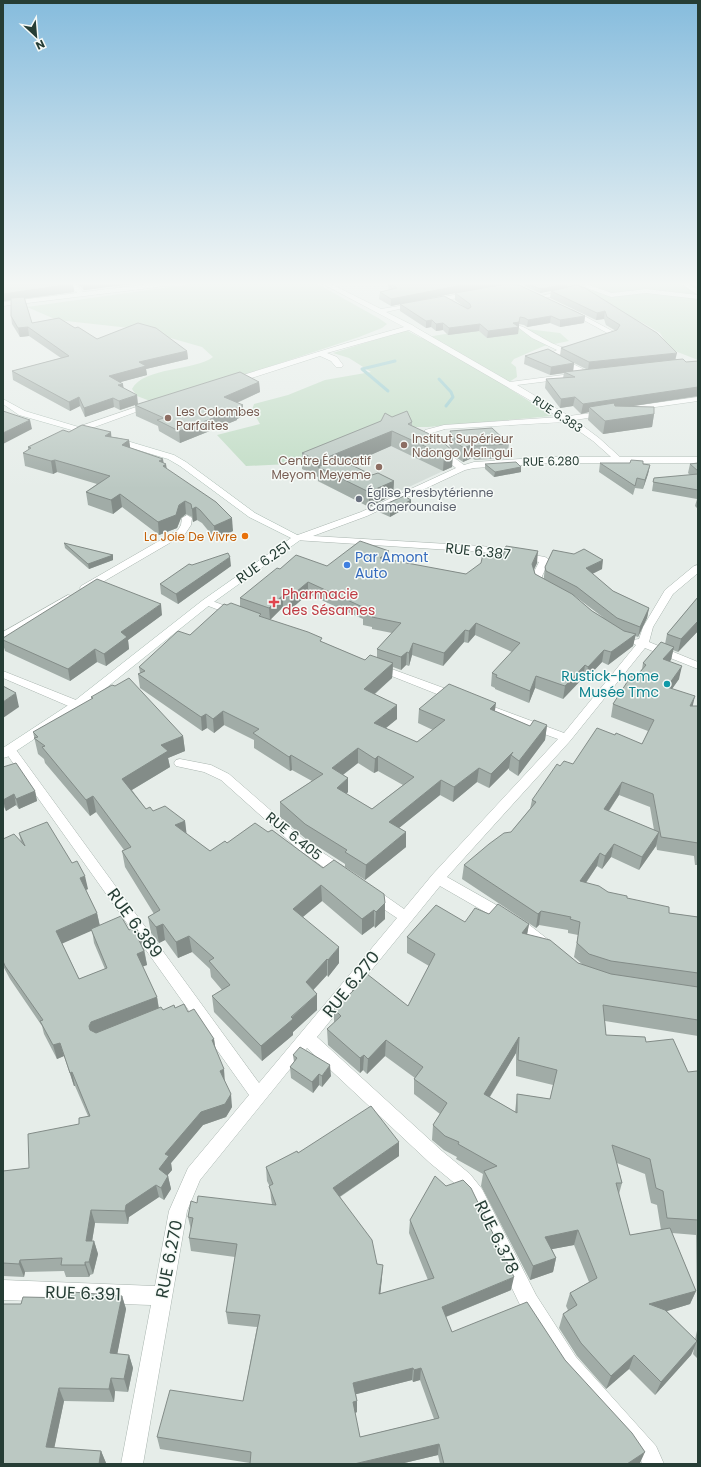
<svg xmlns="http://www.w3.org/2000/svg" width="701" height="1467" font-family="Poppins,sans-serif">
	<rect width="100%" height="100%" fill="#e6ede9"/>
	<polygon fill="#d4ddd8" points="373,439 456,465 368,506 317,481 322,479 302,469"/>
	<g fill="#c1dcc5">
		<path d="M198,283H316L380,319L387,324L382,328L359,337L220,383L150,401L137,396L132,389C143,367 195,371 213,357L202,347L139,329L57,320L27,307Z"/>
		<polygon points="559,283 687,283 698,286 698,360 675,351 667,344 660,333 643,323"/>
		<polygon points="486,324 560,333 569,341 544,346 514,359 511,363 516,367 517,377 504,385 552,416 428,427 392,427 327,452 289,464 246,466 217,435 260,424 252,410 254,404 288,395 325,380 371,372 349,358 333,353 406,330 421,338 457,332"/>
	</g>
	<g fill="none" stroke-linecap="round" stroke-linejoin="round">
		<g stroke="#94c9cc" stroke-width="3">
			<polyline points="439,379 451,392 453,397 446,406"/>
			<polyline points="388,391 362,369 395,361"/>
		</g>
		<defs>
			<g id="minor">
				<polygon points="69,283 75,283 83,292 158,283 177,283 174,285 3,306 3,302 77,293"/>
				<path d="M321,283H329L381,309L417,303V305L386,312L414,326L415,327L510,382L578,373L549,358V354L557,350L532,338L519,328V326C524,325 551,345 562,347C567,348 572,345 578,345V349L564,352L557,356L589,372V376L517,385L569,416L606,411V415L575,420L599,438L620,457H698V463H553L474,468L465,470L367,516L313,536L482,546L545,557L550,560L542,576L543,582L551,588L546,591L533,583L532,576L539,562L482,552L295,540L293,538L295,536L361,512L456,468L442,457L425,437L424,435L425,430L444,425L559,417L409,330L327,353L337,357L343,365L342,367H336L331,361L320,356L236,383H230V379L347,343L404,327ZM566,422L593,441L611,457H553L474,462L464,465L448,453L432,435V433L445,429Z"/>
				<polygon points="680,283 687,283 698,290 698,295"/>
				<polygon points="586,284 612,293 646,289 698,295 698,299 646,293 611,297 584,287 583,286"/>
				<polygon points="566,290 568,291 568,293 540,299 537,297"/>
				<polygon points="470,292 473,294 472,295 433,303 430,301 433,299"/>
				<polygon points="569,310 573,310 618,334 606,339 602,339 602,337 609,334 569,312"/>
				<polygon points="698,397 698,401 627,411 623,409 627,407"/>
				<polygon points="148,403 154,403 155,405 81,432 75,432 74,430 75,428"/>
				<polygon points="187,515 192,518 191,525 185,534 89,590 81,590 80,588 81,586 178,530 181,525 182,518"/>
				<polygon points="698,565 698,573 673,594 653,627 649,642 698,662 698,669 645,648 570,741 447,877 523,920 550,941 552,945 550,949 545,951 540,949 513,928 440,886 317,1037 442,1151 470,1174 482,1189 536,1295 576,1357 656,1446 664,1464 642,1464 641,1460 628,1443 562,1371 522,1309 470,1201 458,1186 430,1163 307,1048 200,1180 187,1211 143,1464 121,1464 151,1305 3,1300 3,1280 155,1286 169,1211 188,1168 249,1095 6,753 4,750 6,747 14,747 259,1083 397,918 367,898 365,894 367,890 372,889 377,890 404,909 433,874 558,739 486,713 484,710 486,707 494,707 564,733 636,645 631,642 632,640 639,639 643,627 665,590 694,566"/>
				<polygon points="68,595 72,596 73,598 72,600 3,639 3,632"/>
				<polygon points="207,599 239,611 240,613 235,616 203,604 202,602"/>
				<polygon points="378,664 460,694 462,697 460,700 452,700 374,669 372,667 374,665"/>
				<polygon points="3,671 81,702 83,705 81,708 73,708 3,678"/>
				<polygon points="180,759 211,765 229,774 308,843 346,868 348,872 346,876 341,877 336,876 298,849 221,780 204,772 176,766 174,763 176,760"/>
			</g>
			<g id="secondary">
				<polygon points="3,399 25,411 92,431 93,433 89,435 19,415 3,404"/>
				<polygon points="111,438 117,438 174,455 186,462 255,513 303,538 211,604 81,708 7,757 3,758 3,748 73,702 203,600 291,538 249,517 180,466 168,459 111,442 110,440"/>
			</g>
		</defs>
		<use href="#minor" stroke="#a9b5af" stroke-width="1"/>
		<use href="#secondary" stroke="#a5b8af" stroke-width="1"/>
		<use href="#minor" fill="#fff" fill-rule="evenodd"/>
		<use href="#secondary" fill="#fff" fill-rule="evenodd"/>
	</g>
	<g fill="#a1aca7" fill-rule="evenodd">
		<polygon points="3,283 73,284 74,292 25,299 32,323 75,328 97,339 187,351 188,359 146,369 147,375 120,382 124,388 138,404 259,382 260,392 237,403 243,405 243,416 237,419 237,420 180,443 159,431 158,426 136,416 135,405 120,410 114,407 85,417 80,406 70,411 13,380 12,371 61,358 29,336 20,337 12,324 11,316 11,300 3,301"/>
		<polygon points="77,283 139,283 84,290"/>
		<path d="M388,283H516V285L585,316L584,323L560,327L550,323L527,327L524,325L519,324L518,334L487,338L479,331L448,335L443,330L436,331L431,327L426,328L400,311V304L467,309L455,300V293L391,306L379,299L380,292L390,290L388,288ZM505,284H510L464,291Z"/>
		<path d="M525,283H566L567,284V287L576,285L676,359L686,362L698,361V396L629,406L654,414L652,427L603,434L588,420L589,412L581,414L573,406L560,408L545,388L546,379L563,378L564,373L550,375L524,364L525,356H560L561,348L616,331L606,325L604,319L596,320L550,298L551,291L554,290L540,293L524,286ZM566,359L586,369L573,371L574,363Z"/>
		<polygon points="392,417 412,422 412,426 452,450 449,445 450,431 509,444 507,458 475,460 472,458 463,462 457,458 453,452 452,467 443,471 391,446 349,464 372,475 394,481 393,495 369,507 318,481 318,477 302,469 302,453"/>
		<polygon points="69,432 111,437 129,440 130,448 163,463 167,469 233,531 215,539 202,523 197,520 193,522 192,517 186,514 181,518 177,528 159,535 122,507 113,514 88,505 86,492 97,484 57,472 53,474 25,466 23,453 28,450 28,447"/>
		<polygon points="600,463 643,464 650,465 648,474 643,489 635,488 633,495 599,472"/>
		<polygon points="698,463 698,509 695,506 697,499 652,491 654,478 690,475 688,473 690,464"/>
		<polygon points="485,464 521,467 521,472 494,477 485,469"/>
		<polygon points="411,500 411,505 390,517 379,512 379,507"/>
		<polygon points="64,543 113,555 113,560 89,569 65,548"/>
		<path d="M388,560L466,574L537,563L534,570L535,574L544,579V576L545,567L602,569L592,574L613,591L649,608L647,618L638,637L635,636L633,646L608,665L602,662L586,679L583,678L563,699L535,688L529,703L495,689V688L491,686L492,673L512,652L475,635L468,643L464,642L443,666L412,655L409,666L406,665L401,670L393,667L392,678L375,694L397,719L385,728L417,742L433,730L418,723L419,709L495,711L530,726L547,725L545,740L518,776L509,770V768L489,788L477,782L453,802L440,795L399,828L406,832V847L365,880L345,867V864L306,839L280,817V802L312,781L292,770L290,771L254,748V740L224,725L214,733L207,728L202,731L140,688L138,674L140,673L139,667L190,635L227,605L240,606V598L280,569L327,566ZM308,594L363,619V625L372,627V629L392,633L377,649V658L365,660L270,620L283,607L291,609ZM574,596L576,597L604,618L592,611ZM358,763L374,773L378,771L403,785L372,809L346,794L348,792V778L343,775Z"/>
		<polygon points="192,565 231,566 178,604 161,594 160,584"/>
		<path d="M698,597V631L678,652L673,650L671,660L669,661L679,679L672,689L693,706H698V865H695L694,856L657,850L656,844V846L639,870L611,857L602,869L597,866L586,883L608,892L669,913L698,917V1036L605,1021L606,1035L646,1042L688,1072H698V1302H697L696,1235L672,1233L696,1291L690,1304L667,1311L695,1340L698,1326V1359L693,1354L694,1349L691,1355L655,1395L629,1369L606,1389L577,1356L559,1328L563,1314L568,1310L566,1306L570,1293L589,1282L574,1245L552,1249L556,1258L553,1272L530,1280L481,1186L483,1174L456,1159L457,1157L444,1150L432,1140L433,1125L440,1114L414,1094V1079L415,1078L385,1056L367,1074L363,1070L360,1073L328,1045L327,1029L334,1023V1009L352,992V986L408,1006L429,966L407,953V937L465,922L489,914L529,924L527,934L578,963L582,964L574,957L578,935L568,933V930L539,925L536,928L462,879L464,865L511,832L530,809L532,800L560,766L573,764L615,735L642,744L648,731L611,717L613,704L642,669L643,663L665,644L667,634ZM619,795L650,807L654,830L609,811ZM516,1053V1076L553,1085L550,1099L517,1094L515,1112L490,1097ZM617,1163L645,1174L651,1203L657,1205L661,1230L630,1235L619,1194L622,1183Z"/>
		<polygon points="162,615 128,640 129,649 106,666 97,662 70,681 5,651 3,644 3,638"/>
		<polygon points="91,697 183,736 185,751 168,758 170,767 132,790 146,809 185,821 186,834 210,851 227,843 268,832 272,830 385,919 375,928 374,926 362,935 322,901 303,917 339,963 328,977 327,975 313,990 317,994 317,1010 293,1032 293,1035 262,1061 214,1012 212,996 222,990 211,977 210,969 192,952 178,958 165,940 159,943 151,933 148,917 154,914 125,867 122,851 124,850 96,812 90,816 45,763 44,759 38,754 33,732 92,699"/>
		<polygon points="3,767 35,791 37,801 19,809 16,805 6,811 3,805"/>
		<path d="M19,833L72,863L88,889L86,890L97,913L100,926L129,930L142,936L147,965L142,966L157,997L159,1008L163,1010L175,1008L188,1012L214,1039L215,1049L232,1107L226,1117L203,1125L171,1163L172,1170L167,1175L168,1176L171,1189L164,1200L159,1197L129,1217L128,1224L95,1223L92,1241H94L98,1254L93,1274L90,1275L89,1277H66L64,1271L25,1272L24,1277L3,1276V1171L29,1168L79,1124L88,1116L75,1086H74L64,1056L57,1059L44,1034L42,1026L10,979L3,966V839L21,842ZM92,930L94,943L105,969L79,979L62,943Z"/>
		<polygon points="293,1055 331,1076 322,1087 319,1085 313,1093 291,1078 290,1067 294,1062"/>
		<path d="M399,1142V1156L340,1197L377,1264L382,1277L380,1294L428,1280L409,1233L410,1220L511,1290L446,1317L452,1332L565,1360L640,1463L639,1464H440L438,1455L400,1464H250V1463L160,1449L157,1437L243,1401L257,1327L228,1324L226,1312L235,1257L191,1251L189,1238L191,1230L188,1217L197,1203L272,1204L271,1199L270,1187L267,1181L266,1167L298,1153ZM412,1380L413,1382L420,1380L434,1419L360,1437L355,1413L357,1412V1401L356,1394Z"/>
		<polygon points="122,1296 126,1309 117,1354 129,1355 133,1368 128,1392 115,1391 114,1402 64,1401 54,1448 101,1451 106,1463 106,1464 3,1464 21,1304 70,1298"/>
	</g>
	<g fill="#838c88">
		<polygon points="83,283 139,283 84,290"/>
		<polygon points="473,283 505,283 391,306 391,299"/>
		<polygon points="73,284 74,292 3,301 3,294"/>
		<polygon points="567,284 567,288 540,293 541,289"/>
		<polygon points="605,311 604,319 596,320 597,313"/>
		<polygon points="551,316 550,323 527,327 528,320"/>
		<polygon points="585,316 584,323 560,327 560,320"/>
		<polygon points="520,317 518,334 487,338 488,331 513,323"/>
		<polygon points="432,320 431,327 426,328 426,321"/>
		<polygon points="443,323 443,330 436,331 436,324"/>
		<polygon points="480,324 479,331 448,335 449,328"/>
		<polygon points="28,327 29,336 20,337 18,328"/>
		<polygon points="187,351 188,359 146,369 147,375 110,385 109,376 139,362"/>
		<polygon points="677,353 675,361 588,370 589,362"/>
		<polygon points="574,363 573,372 564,372 564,373 550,375 551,367"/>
		<polygon points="259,382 260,392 225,408 224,397"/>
		<polygon points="123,384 124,392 118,385"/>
		<polygon points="698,387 698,396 595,412 589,407 589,412 581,414 583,404"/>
		<polygon points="137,395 138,404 120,410 119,401"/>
		<polygon points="79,397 80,406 70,411 69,402"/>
		<polygon points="575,397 573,406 560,408 561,399"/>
		<polygon points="113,398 114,407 85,417 84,408"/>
		<polygon points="243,405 243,416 237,419 237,420 180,443 179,431"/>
		<polygon points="654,414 652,427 603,434 605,421"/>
		<polygon points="30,420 32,429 3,444 3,433"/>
		<polygon points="392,431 391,446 330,473 319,467 318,461"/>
		<polygon points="111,432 112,444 105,436"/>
		<polygon points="129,440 131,453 122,445"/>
		<polygon points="473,444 472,458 463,462 464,448"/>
		<polygon points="453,451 452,467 443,471 444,455"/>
		<polygon points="163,459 164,465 166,464 168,476 159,461"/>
		<polygon points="55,460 57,472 53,474 51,461"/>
		<polygon points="650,465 648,474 643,489 645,480"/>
		<polygon points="521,467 521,472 494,477 495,472"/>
		<polygon points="394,481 393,495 369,507 369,492"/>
		<polygon points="120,494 122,507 113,514 111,500"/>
		<polygon points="411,500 411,505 390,517 390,512"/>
		<polygon points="185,501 186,514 181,518 177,528 159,535 158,522"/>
		<polygon points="196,507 197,520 193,522 192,509"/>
		<polygon points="232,518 233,531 215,539 214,526"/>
		<polygon points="389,551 388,562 380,558"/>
		<polygon points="538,551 537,563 531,575 532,564"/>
		<polygon points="113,555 113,560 89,569 88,564"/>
		<polygon points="230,557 231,566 178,604 176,594"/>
		<polygon points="603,560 602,569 584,578 586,568"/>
		<polygon points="308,582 308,594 291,609 290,597"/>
		<polygon points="283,595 283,607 270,620 269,608"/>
		<polygon points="161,604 162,615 128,640 129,649 106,666 104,654 121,632"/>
		<polygon points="649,608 647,618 638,637 640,627"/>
		<polygon points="698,621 698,631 678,652 681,639"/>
		<polygon points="476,623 475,635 468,643 469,631"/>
		<polygon points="465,630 464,642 443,666 444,653"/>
		<polygon points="636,634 633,646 608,665 611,652"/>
		<polygon points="413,643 412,655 409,666 409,653"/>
		<polygon points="674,647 671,660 660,671 663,659"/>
		<polygon points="95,649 97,662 70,681 68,669"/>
		<polygon points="604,650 602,662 586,679 588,667"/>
		<polygon points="407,652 406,665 401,670 401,657"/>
		<polygon points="393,663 392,678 364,703 364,689"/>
		<polygon points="585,665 583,678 563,699 565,686"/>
		<polygon points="682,666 679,679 664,700 667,687"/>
		<polygon points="536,676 535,688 529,703 530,691"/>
		<polygon points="16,693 19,707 3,718 3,702"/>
		<polygon points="695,696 692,709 690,706"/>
		<polygon points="496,703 494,718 490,709"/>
		<polygon points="397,705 397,719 374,738 374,723"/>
		<polygon points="223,711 224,725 214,733 213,719"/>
		<polygon points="206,714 207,728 202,731 201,717"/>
		<polygon points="547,725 545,740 518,776 519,761"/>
		<polygon points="183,736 185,751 168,758 170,767 125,794 122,779 161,745"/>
		<polygon points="358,748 358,763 332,783 332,768"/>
		<polygon points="513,752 511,755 509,768 489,788 491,774"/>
		<polygon points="291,755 292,770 290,771 289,757"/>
		<polygon points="378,756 378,771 374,773 375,759"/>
		<polygon points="479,768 477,782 453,802 454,787"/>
		<polygon points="348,778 348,792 337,803 337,788"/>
		<polygon points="441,780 440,795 389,836 389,822"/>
		<polygon points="622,782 619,795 601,822 604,809"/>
		<polygon points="35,791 37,801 19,809 16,799"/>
		<polygon points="14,794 16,805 6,811 3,800"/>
		<polygon points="93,796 96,812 90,816 86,800"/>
		<polygon points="185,821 187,837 175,825"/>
		<polygon points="406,832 406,847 365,880 366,865"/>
		<polygon points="659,832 656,846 639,870 642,857"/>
		<polygon points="614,844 611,857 602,869 605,856"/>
		<polygon points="600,853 597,866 578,894 580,881"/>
		<polygon points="85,876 88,889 83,891 80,878"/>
		<polygon points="321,885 322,901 293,925 293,909"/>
		<polygon points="385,903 385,919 375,928 376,912"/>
		<polygon points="374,910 374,926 362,935 362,919"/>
		<polygon points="541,911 539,925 536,928 538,914"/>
		<polygon points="97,913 100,927 59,945 56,931"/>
		<polygon points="163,924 165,940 159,943 156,927"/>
		<polygon points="529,924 526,940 522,933"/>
		<polygon points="142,936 144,950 140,952 138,938"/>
		<polygon points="189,936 192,952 178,958 176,942"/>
		<polygon points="339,947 339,963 328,977 328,960"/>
		<polygon points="144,951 147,965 139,968 137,954"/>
		<polygon points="327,959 327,975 306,998 306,982"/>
		<polygon points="317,994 317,1010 293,1032 293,1035 262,1061 261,1046"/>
		<polygon points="157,997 159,1011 93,1040 89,1026 91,1022"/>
		<polygon points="519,1037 516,1053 482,1109 484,1094"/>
		<polygon points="214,1039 216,1052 212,1040"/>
		<polygon points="386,1040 385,1056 367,1074 368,1059"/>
		<polygon points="60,1043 64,1056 57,1059 53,1045"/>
		<polygon points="364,1055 363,1070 360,1073 360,1058"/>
		<polygon points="330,1065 331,1076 322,1087 322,1076"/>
		<polygon points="224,1069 225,1083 220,1071"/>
		<polygon points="72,1072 75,1086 74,1086 70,1073"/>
		<polygon points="319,1074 319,1085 313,1093 312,1082"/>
		<polygon points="231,1094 232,1107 226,1117 203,1125 171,1163 172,1170 162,1182 159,1169 165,1154 201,1112"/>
		<polygon points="399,1142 399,1156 333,1201 333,1188"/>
		<polygon points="168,1176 171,1189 164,1200 161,1188"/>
		<polygon points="156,1185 159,1197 129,1217 128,1224 125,1211 126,1205"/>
		<polygon points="91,1210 95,1223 90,1254 86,1241"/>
		<polygon points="578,1230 574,1245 542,1251 545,1237"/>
		<polygon points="94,1241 98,1254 93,1274 89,1262"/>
		<polygon points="556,1258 553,1272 530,1280 533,1266"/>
		<polygon points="20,1260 25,1272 24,1277 19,1264"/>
		<polygon points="85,1262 90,1275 89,1277 85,1265"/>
		<polygon points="383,1265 382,1277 379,1307 379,1294"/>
		<polygon points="514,1277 511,1290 440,1319 442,1307"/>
		<polygon points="696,1291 690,1304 644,1318 649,1304"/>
		<polygon points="122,1296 126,1309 115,1366 110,1353"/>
		<polygon points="697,1341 691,1355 655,1395 661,1382"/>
		<polygon points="129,1355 133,1368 128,1392 124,1379"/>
		<polygon points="634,1355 629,1369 606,1389 611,1376"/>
		<polygon points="413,1368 412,1380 353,1395 353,1383"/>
		<polygon points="421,1368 420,1380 413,1382 414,1370"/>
		<polygon points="111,1378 115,1391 114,1402 109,1389"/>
		<polygon points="59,1388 64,1401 52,1459 46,1447"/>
		<polygon points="357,1401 357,1412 353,1414 353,1402"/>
		<polygon points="439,1444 438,1455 400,1464 354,1464"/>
		<polygon points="101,1451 106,1463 106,1464 99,1464"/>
		<polygon points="645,1452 640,1463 639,1464 627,1464"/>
	</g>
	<g fill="#bbc8c2" stroke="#838c88" fill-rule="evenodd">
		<polygon points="3,283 72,283 73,284 3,294"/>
		<polygon points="390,283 473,283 391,299 380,292 397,288"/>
		<polygon points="526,283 566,283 567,284 541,289"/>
		<polygon points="506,284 519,285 585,316 560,320 551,316 528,320 525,318 520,317 519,322 513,323 519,327 488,331 480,324 449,328 443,323 436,324 432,320 426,321 400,304 444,296 468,309 471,307 470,304 455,293"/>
		<polygon points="576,285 585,288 657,333 677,353 589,362 561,348 617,330 620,325 607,317 605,311 597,313 551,291"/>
		<polygon points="24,297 32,323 59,318 75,328 78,327 97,339 138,323 156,328 187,351 139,362 146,366 109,376 123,384 118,385 137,395 119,401 113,398 84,408 79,397 69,402 12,371 69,356 28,327 18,328 11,316 11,298"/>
		<polygon points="548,349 574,363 551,367 525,356"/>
		<polygon points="683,359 686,362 698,361 698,387 583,404 575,397 561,399 546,379 575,377 564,372 672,360"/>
		<polygon points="240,372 259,382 224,397 243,405 235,409 237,409 179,431 157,420 164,418 135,405"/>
		<polygon points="614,403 615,406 654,407 654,414 605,421 589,407"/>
		<polygon points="3,411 30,420 3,433"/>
		<polygon points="407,411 412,422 408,424 438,438 453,451 444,455 392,431 318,461 302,453 381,421 385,413 392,417"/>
		<polygon points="82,425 111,432 105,436 129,440 122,445 163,459 159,461 166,464 163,466 216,502 232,518 214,526 200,510 196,507 192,509 191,504 185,501 179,505 176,515 158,522 120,494 111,500 86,492 110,476 55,460 51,461 23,453 31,448 28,447 63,430 69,432"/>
		<polygon points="492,428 509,444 476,446 473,444 464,448 458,444 450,431"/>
		<polygon points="337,458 372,475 378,473 394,481 369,492 318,467"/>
		<polygon points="631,460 643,461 643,464 650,465 645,480 637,478 635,486 600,463 630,463"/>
		<polygon points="516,462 521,467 495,472 485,464"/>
		<polygon points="698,463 698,471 690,464"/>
		<polygon points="698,474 698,490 653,482 654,478"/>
		<polygon points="404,496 411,500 390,512 379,507"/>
		<polygon points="360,541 389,551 380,558 466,574 481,563 483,554 503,556 506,546 538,551 532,564 535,574 572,594 592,611 624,631 636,634 611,652 604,650 588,667 585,665 565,686 536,676 530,691 496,677 497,675 492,673 520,643 476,623 469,631 465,630 444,653 413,643 409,653 407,652 401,657 377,649 401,623 372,617 373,615 363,613 367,609 308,582 290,597 283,595 269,608 240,598 277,568 280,569 296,555 327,566"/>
		<polygon points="64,543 113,555 88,564"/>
		<polygon points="584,549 603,560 586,568 613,591 649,608 640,627 617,618 577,587 546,571 545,567 553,550 574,554"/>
		<polygon points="228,553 230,557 176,594 160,584 189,564 192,565"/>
		<polygon points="97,579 161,604 121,632 127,637 104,654 95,649 68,669 3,640 3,638"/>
		<polygon points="698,597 698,621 681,639 667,634"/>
		<path d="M231,603L261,614L259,616L308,632L322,638L320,641L365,660L370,655L393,663L364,689L397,705L374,723L417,742L445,720L419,709L449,684L496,703L490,709L530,726L534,720L547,725L519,761L511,755L513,752L491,774L479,768L454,787L441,780L389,822L406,832L366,865L345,852L347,850L305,824L280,802L323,774L291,755L289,757L253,733L259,729L223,711L213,719L206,714L201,717L138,674L145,671L139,667L178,631L190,635L224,604L227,605ZM358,748L375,759L378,756L414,777L372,809L337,788L348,778L332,768Z"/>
		<polygon points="661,642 674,647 663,659 682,666 667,687 695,696 690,706 698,706 698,843 661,837 653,794 622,782 604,809 659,832 642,857 614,844 605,856 600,853 580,881 599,886 608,892 627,896 627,898 669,907 669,913 698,917 698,973 611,961 589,954 577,943 580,922 570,919 571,917 541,911 538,914 464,865 489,844 504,833 511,832 536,802 532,800 557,764 560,766 564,761 573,764 597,728 615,735 616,733 642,744 654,720 613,704 631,676 635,678 646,665 643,663"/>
		<polygon points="129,678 183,736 161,745 168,751 122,779 146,809 150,807 153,811 165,806 185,821 175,825 210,851 225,841 227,843 255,823 268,832 272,830 323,868 334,860 384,894 385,903 376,912 374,910 362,919 321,885 293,909 339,947 328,960 327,959 306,982 317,994 291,1017 293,1019 261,1046 212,996 230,985 209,961 214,958 189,936 176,942 163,924 156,927 148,917 160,910 122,851 131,847 93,796 86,800 42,747 45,746 34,738 38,737 33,732 93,698 91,697 112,685 115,686"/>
		<polygon points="3,686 16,693 3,702"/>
		<polygon points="16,763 35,791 16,799 14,794 3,800 3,767"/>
		<polygon points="47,822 72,863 77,861 85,876 80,878 97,913 56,931 79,979 107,968 91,929 121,916 129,930 135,927 142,936 138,938 144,951 137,954 157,997 91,1022 89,1026 90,1030 96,1033 161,1007 163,1010 174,1005 175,1008 184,1004 188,1012 194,1009 214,1039 212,1040 224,1069 220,1071 231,1094 225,1104 201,1112 165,1154 169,1156 159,1169 168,1176 161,1188 156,1185 126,1205 125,1211 91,1210 86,1241 94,1241 89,1262 85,1262 85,1265 61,1265 62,1258 20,1260 19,1264 3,1263 3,1171 29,1168 28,1134 79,1124 79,1118 90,1116 72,1072 70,1073 60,1043 53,1045 40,1021 43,1020 5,966 3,961 3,839 14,834 25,846 19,833"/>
		<path d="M498,904L529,924L522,933L550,940L578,963L611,974L698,987V1020L603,1005L606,1035L645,1037L646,1042L673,1039L688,1072L697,1071L698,1072V1220L667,1218L663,1191L656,1188L650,1159L612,1145L622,1183H616L630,1235L670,1228L696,1291L649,1304L665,1310L697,1341L661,1382L634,1355L611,1376L581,1343L563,1314L577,1305L570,1293L597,1278L578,1230L545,1237L556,1258L533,1266L484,1171L497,1166L458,1144L459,1142L445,1136L433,1125L447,1103L414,1079L423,1067L386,1040L368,1059L364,1055L360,1058L327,1029L341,1016L334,1009L355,989L352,986L367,974L408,1006L435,954L407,937L436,905L465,922L475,908L489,914ZM519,1037L518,1060L557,1070L550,1099L517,1094V1113L484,1094Z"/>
		<polygon points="300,1047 330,1065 322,1076 319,1074 312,1082 290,1067 297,1058 293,1055"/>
		<path d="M371,1106L399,1142L333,1188L372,1240L377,1264L383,1265L379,1294L434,1278L410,1220L435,1176L446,1186L463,1180L471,1188L514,1277L442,1307L452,1332L527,1302L565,1360L632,1433L645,1452L627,1464H444L439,1444L354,1464H250L251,1452L157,1437L170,1390L243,1401L260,1315L226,1312L237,1244L189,1238L193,1218L188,1217L191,1201L197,1203L198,1196L276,1205L269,1186L273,1184L266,1167L297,1151L298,1153ZM413,1368L414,1370L421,1368L439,1418L360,1437L353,1402L357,1401L353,1383Z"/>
		<polygon points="72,1292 122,1296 110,1353 129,1355 124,1379 111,1378 109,1389 59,1388 46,1447 101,1451 99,1464 3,1464 3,1304 21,1304 23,1297 70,1298"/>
	</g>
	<linearGradient id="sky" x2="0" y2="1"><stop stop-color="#86bcdd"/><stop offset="0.58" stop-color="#f4f7f5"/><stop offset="1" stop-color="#f4f7f5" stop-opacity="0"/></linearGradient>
	<rect width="701" height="489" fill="url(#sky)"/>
	<g fill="#8d6e63" stroke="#f6faf7" stroke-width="1.5">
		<circle cx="168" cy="418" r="4"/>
		<circle cx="404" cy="445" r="4"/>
		<circle cx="379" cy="467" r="4"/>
	</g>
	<circle fill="#6b7280" stroke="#f6faf7" stroke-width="1.5" cx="359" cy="499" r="4"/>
	<circle fill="#e8710a" stroke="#f6faf7" stroke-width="1.5" cx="245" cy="536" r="4"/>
	<circle fill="#3f7fe0" stroke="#f6faf7" stroke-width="1.5" cx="347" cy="565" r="4"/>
	<path fill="#e0444e" stroke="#f6faf7" stroke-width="1.5" d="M272 596h4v4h4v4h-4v4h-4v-4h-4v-4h4z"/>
	<circle fill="#0f9aa8" stroke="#f6faf7" stroke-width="1.5" cx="667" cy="684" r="4"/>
	<g text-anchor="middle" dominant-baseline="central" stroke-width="3" stroke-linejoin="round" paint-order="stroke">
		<g font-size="12" fill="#785e54" stroke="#f6faf7" text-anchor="start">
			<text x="176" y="411">Les Colombes<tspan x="176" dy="14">Parfaites</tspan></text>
			<text x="412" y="438">Institut Supérieur<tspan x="412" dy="14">Ndongo Melingui</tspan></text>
			<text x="371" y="460" text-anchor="end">Centre Éducatif<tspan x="371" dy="14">Meyom Meyeme</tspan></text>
		</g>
		<g font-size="12" fill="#263d35" stroke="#f6faf7">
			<text transform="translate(558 414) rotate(33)">RUE 6.383</text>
			<text transform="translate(551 461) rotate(-1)">RUE 6.280</text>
		</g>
		<g font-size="12" fill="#5b616d" stroke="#f6faf7" text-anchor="start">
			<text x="367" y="492">Église Presbytérienne<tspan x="367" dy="14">Camerounaise</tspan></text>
		</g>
		<g font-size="12" fill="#c56008" stroke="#f6faf7" text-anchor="end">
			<text x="237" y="536">La Joie De Vivre</text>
		</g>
		<g font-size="14" fill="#263d35" stroke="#f6faf7">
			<text transform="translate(478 551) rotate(6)">RUE 6.387</text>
			<text transform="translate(263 562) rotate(-35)">RUE 6.251</text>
			<text transform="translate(294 836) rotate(39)">RUE 6.405</text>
		</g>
		<g font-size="14" fill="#366cbe" stroke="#f6faf7" text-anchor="start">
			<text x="355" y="557">Par Amont<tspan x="355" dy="16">Auto</tspan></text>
		</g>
		<g font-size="14" fill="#be3a42" stroke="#f6faf7" text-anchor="start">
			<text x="282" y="594">Pharmacie<tspan x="282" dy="16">des Sésames</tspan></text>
		</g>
		<g font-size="14" fill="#0d838f" stroke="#f6faf7" text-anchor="end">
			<text x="659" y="676">Rustick-home<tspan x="659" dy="16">Musée Tmc</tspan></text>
		</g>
		<g font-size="17" fill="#263d35" stroke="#f6faf7">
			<text transform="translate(135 923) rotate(54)">RUE 6.389</text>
			<text transform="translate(351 984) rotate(-51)">RUE 6.270</text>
			<text transform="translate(497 1237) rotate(64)">RUE 6.378</text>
			<text transform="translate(169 1259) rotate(-79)">RUE 6.270</text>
			<text transform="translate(83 1293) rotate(2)">RUE 6.391</text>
		</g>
	</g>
	<rect width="701" height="1467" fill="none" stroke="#263d35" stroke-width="8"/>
	<g transform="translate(36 36) rotate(154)" stroke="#f6faf7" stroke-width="3" paint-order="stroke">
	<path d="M0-3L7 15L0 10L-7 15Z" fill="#263d35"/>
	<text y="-6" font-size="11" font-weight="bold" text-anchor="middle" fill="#263d35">N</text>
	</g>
</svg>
